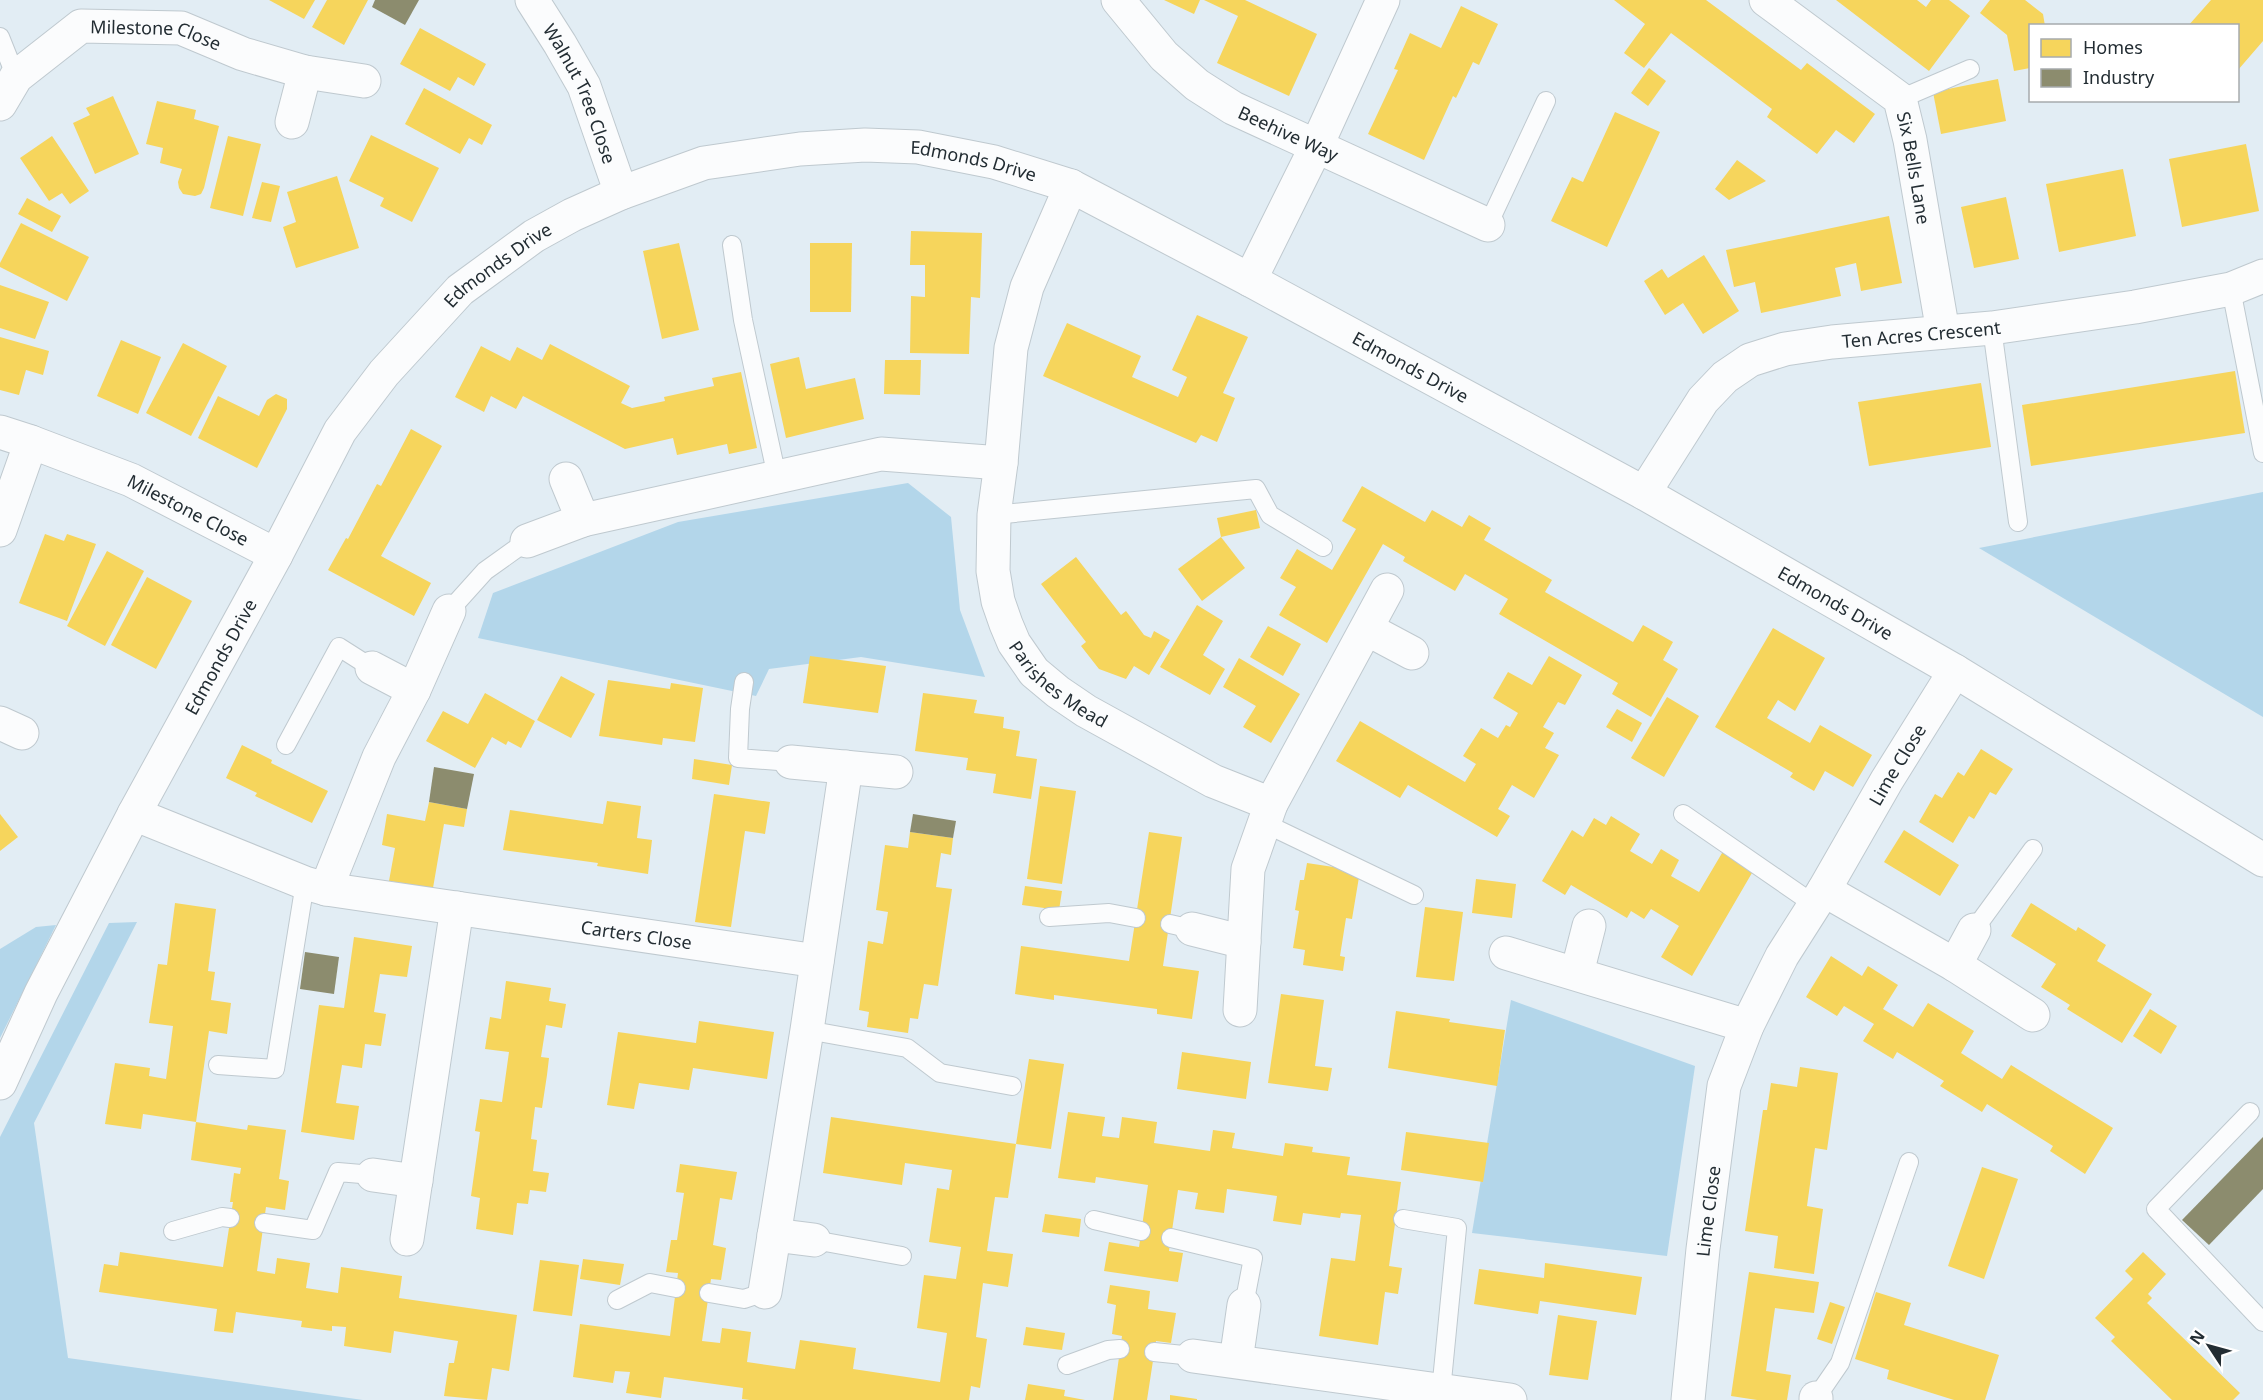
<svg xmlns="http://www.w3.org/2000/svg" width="2263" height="1400" font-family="'Noto Sans',sans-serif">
	<rect width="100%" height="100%" fill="#e2edf4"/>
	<g fill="#b3d6ea">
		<polygon points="908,483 951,517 960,610 985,677 861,657 769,669 756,696 478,638 493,593 678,522"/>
		<polygon points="2263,492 2263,717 1979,548"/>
		<polygon points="137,922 34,1123 68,1358 363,1400 0,1400 0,1137 109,923"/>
		<polygon points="56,925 0,1038 0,949 36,927"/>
		<polygon points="1511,1000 1695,1066 1667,1256 1472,1233"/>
	</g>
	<g fill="#f6d55c">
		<polygon points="269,0 315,0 304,19"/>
		<polygon points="327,0 368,0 344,45 312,27"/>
		<polygon points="1164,0 1200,0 1194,14"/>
		<polygon points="1204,0 1245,0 1317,34 1289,96 1217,63 1238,16"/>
		<polygon points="1614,0 1706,0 1801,70 1807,63 1875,114 1854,143 1836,130 1817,154 1767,117 1772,109 1671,33 1644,68 1624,53 1645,24"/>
		<polygon points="1836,0 1917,0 1926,7 1931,0 1949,0 1970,16 1929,71"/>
		<polygon points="1990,0 2025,0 2043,14 2045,26 2030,26 2030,68 2014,71 2007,35 1980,13"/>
		<polygon points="2211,0 2263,0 2263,41 2238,70 2238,26 2188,26"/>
		<polygon points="1461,6 1498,24 1479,65 1473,62 1456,98 1453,96 1424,160 1368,134 1398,70 1394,69 1410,33 1441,48"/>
		<polygon points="420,28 486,64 474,86 458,77 450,91 400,64"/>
		<polygon points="1649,68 1666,81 1648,106 1631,93"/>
		<polygon points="1998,79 2006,121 1941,134 1933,92"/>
		<polygon points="424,88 492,125 482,145 469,138 460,154 405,124"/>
		<polygon points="113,96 139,154 95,174 73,123 90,115 86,108"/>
		<polygon points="157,101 196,110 194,119 219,126 204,188 201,194 195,196 183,194 179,188 178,182 182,169 160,163 163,148 146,144"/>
		<polygon points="1615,112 1660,132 1607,247 1551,221 1572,177 1583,182"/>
		<polygon points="371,135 439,168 412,222 380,206 384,198 349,181"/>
		<polygon points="52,136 89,191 70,204 62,193 49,201 20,158"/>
		<polygon points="228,136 261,144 243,216 210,208"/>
		<polygon points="2246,144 2259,211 2182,227 2169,159"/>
		<polygon points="1737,160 1766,181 1729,200 1715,189"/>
		<polygon points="2123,169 2136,236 2059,252 2046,184"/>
		<polygon points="337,176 359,248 296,268 283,227 296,222 287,192"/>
		<polygon points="262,182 280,186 271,222 252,218"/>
		<polygon points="2006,197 2019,259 1974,268 1961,207"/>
		<polygon points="27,198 61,216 52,232 18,214"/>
		<polygon points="1889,216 1902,283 1861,291 1856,263 1835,268 1841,296 1761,313 1755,282 1734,287 1726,250"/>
		<polygon points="21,223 89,257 67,301 0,267 0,263"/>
		<polygon points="911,231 982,233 980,298 971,297 969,354 910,353 911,296 925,297 925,265 910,265"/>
		<polygon points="679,243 699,330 662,339 643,251"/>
		<polygon points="810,243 852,243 851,312 810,312"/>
		<polygon points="1704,255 1739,311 1703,334 1683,303 1665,315 1644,281 1662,269 1668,278"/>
		<polygon points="0,285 49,302 35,339 0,328"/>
		<polygon points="1197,315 1248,337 1223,393 1235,398 1217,442 1201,435 1196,443 1043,376 1067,323 1141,356 1132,377 1178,397 1187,377 1172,370"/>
		<polygon points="0,337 49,351 43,375 26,370 19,395 0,390"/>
		<polygon points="121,340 161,357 138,414 97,396"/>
		<polygon points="183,343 227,366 191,436 146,413"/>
		<polygon points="550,344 630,386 621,403 632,408 665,401 664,397 714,386 712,378 741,372 757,448 729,454 727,444 677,455 673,438 625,449 523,396 516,409 491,396 484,412 455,397 481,346 510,361 517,347 542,360"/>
		<polygon points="799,357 806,389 855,378 864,419 786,438 770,364"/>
		<polygon points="885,360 921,360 920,395 884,394"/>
		<polygon points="2235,371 2245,433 2031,466 2022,405"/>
		<polygon points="1981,383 1991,447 1869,466 1858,402"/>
		<polygon points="276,394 287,399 287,409 257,468 198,438 218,396 259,416 267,400"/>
		<polygon points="411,429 442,446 381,556 431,583 414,616 328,570 346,538 348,539 377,484 381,486"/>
		<polygon points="1362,486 1425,522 1432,510 1462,527 1469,515 1491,528 1484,540 1552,580 1545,592 1633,642 1643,625 1673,642 1663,660 1678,669 1651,717 1612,694 1618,683 1499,614 1508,599 1465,574 1455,591 1403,561 1405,557 1383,544 1327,643 1279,615 1296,587 1280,578 1297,549 1332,570 1356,529 1342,521"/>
		<polygon points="1256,510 1260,528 1221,537 1217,518"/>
		<polygon points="45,534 64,541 67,534 96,544 67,621 19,603"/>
		<polygon points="1221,537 1245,568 1202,601 1178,569"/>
		<polygon points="107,551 144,571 105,646 67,626"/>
		<polygon points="1076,557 1121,615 1126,611 1144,635 1151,638 1154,631 1170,640 1149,675 1134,666 1126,679 1099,669 1081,646 1086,642 1041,584"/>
		<polygon points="147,577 192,601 156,669 111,645"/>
		<polygon points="1197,605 1223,621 1203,655 1225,669 1210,695 1160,667"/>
		<polygon points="1268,626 1301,644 1283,676 1250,657"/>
		<polygon points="1773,628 1825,658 1795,711 1778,700 1767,718 1810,743 1820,725 1872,755 1853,787 1825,771 1814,791 1790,777 1793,773 1715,727"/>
		<polygon points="810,656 886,666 878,713 803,703"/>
		<polygon points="1549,656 1582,675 1565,705 1558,702 1543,727 1554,733 1545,748 1559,755 1534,798 1512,785 1498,809 1510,816 1497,837 1408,785 1400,798 1336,761 1360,721 1465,782 1476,764 1463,756 1481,728 1498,738 1506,725 1510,727 1518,713 1493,698 1508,672 1532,685"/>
		<polygon points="1239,658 1300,694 1271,743 1243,727 1256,706 1223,687"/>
		<polygon points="561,676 595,694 571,738 537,720"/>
		<polygon points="608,680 670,689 671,683 703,688 695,742 663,738 662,745 599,736"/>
		<polygon points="485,693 535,721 521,748 508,741 506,745 492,737 475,768 426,741 443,711 468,724"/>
		<polygon points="923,693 977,700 974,713 1004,717 1003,728 1020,731 1016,756 1037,759 1031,799 993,793 996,774 966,770 968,758 915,751"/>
		<polygon points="1667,697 1699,716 1664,777 1631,758"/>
		<polygon points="1617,709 1642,723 1632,742 1606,727"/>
		<polygon points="242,745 272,760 271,763 328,791 312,823 255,796 257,793 226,778"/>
		<polygon points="1981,749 2013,769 1996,795 1990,792 1974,819 1969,816 1953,843 1919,822 1935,794 1942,798 1958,772 1964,776"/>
		<polygon points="694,759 732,765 729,785 692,779"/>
		<polygon points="1040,786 1076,791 1062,884 1027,879"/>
		<polygon points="714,794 770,802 765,834 745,831 731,927 695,922"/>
		<polygon points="607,801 641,806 637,838 652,840 648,874 597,866 598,863 503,850 510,810 603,824"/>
		<polygon points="429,802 467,809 464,827 444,824 433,888 389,881 395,848 382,845 387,814 425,821"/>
		<polygon points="0,814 18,837 0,851"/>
		<polygon points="1611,816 1640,834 1630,851 1652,864 1661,849 1679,860 1671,876 1699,892 1725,848 1756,866 1692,976 1661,957 1679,926 1651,909 1644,919 1631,911 1627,918 1571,885 1565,895 1542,881 1572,830 1583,837 1594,818 1606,825"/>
		<polygon points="1904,830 1959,865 1940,896 1884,862"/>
		<polygon points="910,832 953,838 951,855 941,853 936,887 952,889 938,986 924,984 918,1019 910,1018 908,1033 867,1027 869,1012 859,1010 868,941 883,944 888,912 876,910 885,845 908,848"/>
		<polygon points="1149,832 1182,837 1163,966 1199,971 1192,1019 1157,1014 1157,1009 1105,1002 1054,995 1054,1000 1015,994 1021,946 1129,961"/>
		<polygon points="1307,863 1360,871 1352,919 1346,918 1340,956 1345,957 1343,971 1303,965 1305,950 1293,948 1299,911 1295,910 1300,880 1304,880"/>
		<polygon points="1476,879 1516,884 1512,918 1472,913"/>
		<polygon points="1025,886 1062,891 1059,910 1022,905"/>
		<polygon points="175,903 216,909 208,971 215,972 211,1000 231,1003 227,1034 209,1031 196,1122 143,1114 141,1129 105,1124 115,1063 150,1068 149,1076 166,1079 173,1026 149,1023 158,964 167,965"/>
		<polygon points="2031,903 2076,931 2078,927 2106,945 2097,961 2152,994 2122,1043 2067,1009 2070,1005 2041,987 2056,964 2011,936"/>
		<polygon points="1425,907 1463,912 1454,981 1416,977"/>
		<polygon points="354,937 412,946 407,977 380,974 374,1012 386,1014 381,1046 365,1044 362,1068 342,1065 336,1103 359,1106 354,1140 301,1132 319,1005 344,1008"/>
		<polygon points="1831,956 1862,976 1868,966 1898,985 1883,1009 1913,1027 1928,1003 1974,1031 1961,1053 2002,1079 2011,1065 2113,1128 2085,1174 2050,1151 2053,1146 1987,1104 1982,1112 1940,1086 1944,1081 1897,1052 1893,1059 1863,1041 1874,1024 1844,1006 1837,1016 1806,997"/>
		<polygon points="506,981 551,988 549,1001 566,1004 562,1028 546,1025 541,1057 549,1058 547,1075 542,1108 535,1107 531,1139 537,1140 533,1171 549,1173 546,1192 530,1190 528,1204 517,1203 513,1235 476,1229 480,1198 471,1196 480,1132 475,1131 480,1099 502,1102 509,1052 485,1049 490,1017 501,1019"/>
		<polygon points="1281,994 1324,1000 1315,1066 1332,1068 1328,1091 1268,1083"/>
		<polygon points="2150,1009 2177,1026 2161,1054 2133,1036"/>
		<polygon points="1396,1011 1450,1019 1449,1022 1505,1030 1497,1086 1388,1068"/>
		<polygon points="699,1021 774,1032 767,1079 693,1068 689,1090 639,1083 634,1109 607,1105 618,1032 696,1043"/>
		<polygon points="1182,1052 1251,1062 1246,1099 1177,1089"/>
		<polygon points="1029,1059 1064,1064 1051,1149 1016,1144"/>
		<polygon points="1800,1067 1838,1073 1827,1150 1815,1148 1807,1206 1823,1209 1814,1274 1774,1268 1778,1236 1745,1231 1763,1110 1767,1110 1771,1083 1797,1087"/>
		<polygon points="1068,1112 1105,1117 1102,1136 1119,1138 1122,1117 1157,1122 1154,1143 1210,1151 1213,1130 1235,1133 1232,1148 1283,1156 1285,1143 1313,1147 1312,1152 1350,1157 1347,1175 1401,1182 1389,1266 1402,1268 1398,1294 1385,1292 1378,1345 1319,1336 1331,1258 1355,1261 1361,1215 1341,1213 1340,1218 1303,1213 1301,1225 1273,1221 1277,1196 1227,1189 1224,1213 1195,1209 1198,1193 1178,1190 1169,1251 1183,1253 1178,1282 1104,1271 1109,1242 1139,1247 1148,1185 1096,1177 1095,1183 1058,1178"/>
		<polygon points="831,1117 1016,1144 1008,1198 995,1197 987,1251 1013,1254 1008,1287 983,1283 976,1337 987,1339 980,1388 971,1386 969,1400 750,1400 742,1399 743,1388 664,1377 661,1398 626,1393 630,1372 615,1371 613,1383 573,1377 580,1324 670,1336 678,1273 666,1272 671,1240 677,1240 684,1193 676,1192 680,1164 737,1172 732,1200 720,1198 713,1245 726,1248 721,1280 711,1279 702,1341 720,1343 722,1328 751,1332 747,1362 795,1369 800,1340 856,1348 853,1369 940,1382 947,1333 917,1328 924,1275 956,1279 961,1247 929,1242 937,1188 949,1190 952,1170 905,1163 902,1185 823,1173"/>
		<polygon points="196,1122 247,1130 248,1125 286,1130 279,1179 289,1181 285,1210 266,1207 257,1271 275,1274 277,1258 310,1263 306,1288 338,1293 341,1267 402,1276 399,1298 517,1315 509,1371 492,1368 487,1400 444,1396 449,1363 454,1363 458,1341 394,1331 391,1353 344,1346 346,1327 332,1326 332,1331 301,1327 302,1321 236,1312 233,1333 214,1331 217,1309 99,1292 104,1264 118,1266 120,1252 223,1267 233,1202 230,1202 234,1173 240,1174 241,1168 191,1160"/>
		<polygon points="1406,1132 1489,1143 1483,1182 1401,1170"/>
		<polygon points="1982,1167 2018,1179 1984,1279 1948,1266"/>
		<polygon points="1045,1214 1081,1219 1079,1237 1042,1232"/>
		<polygon points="2143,1252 2166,1274 2148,1294 2152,1298 2147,1303 2240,1393 2233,1400 2172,1400 2111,1341 2115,1337 2095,1318 2133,1279 2125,1271"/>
		<polygon points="583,1259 624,1264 620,1285 580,1279"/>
		<polygon points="540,1260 579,1265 572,1316 533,1311"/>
		<polygon points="1545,1263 1642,1277 1636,1315 1540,1301 1538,1314 1474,1304 1479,1269 1544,1278"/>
		<polygon points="1749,1272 1819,1282 1814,1313 1775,1308 1766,1371 1791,1375 1787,1400 1757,1400 1731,1396"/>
		<polygon points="1110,1285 1150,1291 1148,1309 1176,1313 1171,1343 1156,1341 1147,1400 1113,1400 1122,1336 1112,1334 1116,1305 1107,1303"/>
		<polygon points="1876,1292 1911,1303 1904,1325 1999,1355 1985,1400 1954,1400 1938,1395 1887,1379 1889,1370 1855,1359"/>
		<polygon points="1830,1302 1845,1307 1832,1344 1817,1339"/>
		<polygon points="1558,1315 1597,1321 1588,1380 1549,1375"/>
		<polygon points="1026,1327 1065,1333 1062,1350 1023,1345"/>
		<polygon points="1028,1384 1065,1390 1064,1396 1085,1400 1025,1400"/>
		<polygon points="1170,1395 1197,1399 1197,1400 1170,1400"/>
	</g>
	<g fill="#8c8c6e">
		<polygon points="375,0 419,0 405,25 372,7"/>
		<polygon points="434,767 474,774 467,809 429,802"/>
		<polygon points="913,814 956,821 953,838 910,832"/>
		<polygon points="305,952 339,957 334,994 300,989"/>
		<polygon points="2263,1137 2263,1189 2209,1245 2182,1220"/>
	</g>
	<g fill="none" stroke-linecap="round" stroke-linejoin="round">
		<defs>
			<g id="service">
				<polyline points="0,37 16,77"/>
				<polyline points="1900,99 1970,69"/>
				<polyline points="1488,225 1546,101"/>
				<polyline points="732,245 743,320 777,477"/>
				<polyline points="2231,289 2263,453"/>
				<polyline points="1992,328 2018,522"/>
				<polyline points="994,515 1256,489 1270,515 1323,547"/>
				<polyline points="449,611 485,571 527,541"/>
				<polyline points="744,682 740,709 738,758 791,762"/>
				<polyline points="286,745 339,647 372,668"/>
				<polyline points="1683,814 1815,905"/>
				<polyline points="1264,823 1414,895"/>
				<polyline points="1049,917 1109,913 1136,918"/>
				<polyline points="1170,924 1192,929"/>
				<polyline points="1974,930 2033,849"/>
				<polyline points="807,1030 907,1048 940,1073 1012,1086"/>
				<polyline points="218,1065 275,1069 305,883"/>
				<polyline points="2250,1112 2156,1209 2263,1322"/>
				<polyline points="1403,1219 1457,1228 1441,1391"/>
				<polyline points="1094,1220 1141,1231"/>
				<polyline points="264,1223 313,1230 338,1172 373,1175"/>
				<polyline points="173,1231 222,1217 230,1218"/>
				<polyline points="1171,1238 1253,1258 1244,1305"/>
				<polyline points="814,1240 902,1256"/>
				<polyline points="709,1293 744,1299 765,1292"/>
				<polyline points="617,1300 650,1283 676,1288"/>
				<polyline points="1154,1352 1193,1356"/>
				<polyline points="1067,1365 1108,1350 1120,1349"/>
				<polyline points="1816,1398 1840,1363 1909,1162"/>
			</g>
			<g id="minor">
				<path id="s1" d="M532,0L560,44L584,86L621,193"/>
				<path id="s2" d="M1118,0L1164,56L1197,85L1233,108L1488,225"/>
				<path id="s3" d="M1766,0L1900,99L1910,140L1943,332"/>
				<path id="s4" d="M0,104L16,77L81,26L181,28L243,54L305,72L364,81"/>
				<polyline points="292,122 305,72"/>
				<path id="s5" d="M1071,186L1027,287L1011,348L1001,463L994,515L993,571L998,601L1006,624L1014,643L1034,672L1058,692L1086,711L1213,781L1271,804"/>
				<polyline points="1250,280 1316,147 1383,0"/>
				<path id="s6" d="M0,432L31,442L131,480L276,555"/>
				<polyline points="566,479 583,520"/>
				<path id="s7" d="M1644,493L1703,400L1725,377L1750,360L1785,349L1832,342L1992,328L2135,307L2231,289L2263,276"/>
				<polyline points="0,530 31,442"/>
				<polyline points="527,541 583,520 881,454 1001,463"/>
				<polyline points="1367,629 1412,653"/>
				<polyline points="372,668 414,690"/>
				<polyline points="0,723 22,733"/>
				<polyline points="791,762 896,772"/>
				<path id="s8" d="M134,814L305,883L326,889L817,961"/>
				<polyline points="326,889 379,757 414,690 449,611"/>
				<polyline points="1824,890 1955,965 2033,1015"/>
				<polyline points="1192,929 1244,942"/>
				<polyline points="1506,953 1747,1026"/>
				<polyline points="1955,965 1974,930"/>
				<polyline points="1577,973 1589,926"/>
				<polyline points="1240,1010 1248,869 1271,804 1387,590"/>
				<path id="s9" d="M0,1083L41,993L134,814L276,555L340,431L384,373L460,290L534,236L572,215L621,193L704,163L800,149L865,145L918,147L994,162L1071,186L1250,280L1644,493L1955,671L2263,860"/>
				<polyline points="373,1175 416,1181"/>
				<polyline points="774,1235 814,1240"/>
				<polyline points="407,1239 457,908"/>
				<polyline points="765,1292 807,1030 846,767"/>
				<polyline points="1193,1356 1510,1400"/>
				<polyline points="1236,1361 1244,1305"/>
				<path id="s10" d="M1688,1400L1703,1249L1724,1086L1747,1026L1782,956L1824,890L1887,780L1955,671"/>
				<polyline points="1816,1400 1816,1398"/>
			</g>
		</defs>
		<use href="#service" stroke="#bfc9cf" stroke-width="20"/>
		<use href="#minor" stroke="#bfc9cf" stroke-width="35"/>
		<use href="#service" stroke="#fbfcfd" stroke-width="18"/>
		<use href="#minor" stroke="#fbfcfd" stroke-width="33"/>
	</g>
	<g text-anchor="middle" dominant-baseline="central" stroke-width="6" stroke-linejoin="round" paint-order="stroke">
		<g font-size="18" fill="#232d33" stroke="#fff">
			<text stroke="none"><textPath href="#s4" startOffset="190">Milestone Close</textPath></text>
			<text stroke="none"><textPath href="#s1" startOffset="106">Walnut Tree Close</textPath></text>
			<text stroke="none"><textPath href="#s2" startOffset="220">Beehive Way</textPath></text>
			<text stroke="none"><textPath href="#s9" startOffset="1470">Edmonds Drive</textPath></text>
			<text stroke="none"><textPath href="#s3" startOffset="237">Six Bells Lane</textPath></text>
			<text stroke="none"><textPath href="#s9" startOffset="966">Edmonds Drive</textPath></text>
			<text stroke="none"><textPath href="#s7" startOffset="346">Ten Acres Crescent</textPath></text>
			<text stroke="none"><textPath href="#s9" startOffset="1956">Edmonds Drive</textPath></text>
			<text stroke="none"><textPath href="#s6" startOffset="204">Milestone Close</textPath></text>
			<text stroke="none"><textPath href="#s9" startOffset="2442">Edmonds Drive</textPath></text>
			<text stroke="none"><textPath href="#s9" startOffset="480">Edmonds Drive</textPath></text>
			<text stroke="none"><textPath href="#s5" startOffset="534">Parishes Mead</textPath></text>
			<text stroke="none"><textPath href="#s10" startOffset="682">Lime Close</textPath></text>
			<text stroke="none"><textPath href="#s8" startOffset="520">Carters Close</textPath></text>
			<text stroke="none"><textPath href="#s10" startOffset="190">Lime Close</textPath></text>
		</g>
	</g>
	<rect x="2029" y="24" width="210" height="78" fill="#ffffff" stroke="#a7abad" stroke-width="1.5"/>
	<rect x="2041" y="39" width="30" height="18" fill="#f6d55c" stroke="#a7abad" stroke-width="1.5"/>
	<text x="2083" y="54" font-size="18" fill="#232d33">Homes</text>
	<rect x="2041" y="69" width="30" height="18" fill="#8c8c6e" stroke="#a7abad" stroke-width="1.5"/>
	<text x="2083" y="84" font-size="18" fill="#232d33">Industry</text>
	<g transform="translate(2209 1346) rotate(306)" stroke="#ffffff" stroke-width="4.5" paint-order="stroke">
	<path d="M0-4.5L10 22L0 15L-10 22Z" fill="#232d33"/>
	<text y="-9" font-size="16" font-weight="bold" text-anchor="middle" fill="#232d33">N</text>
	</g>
</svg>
